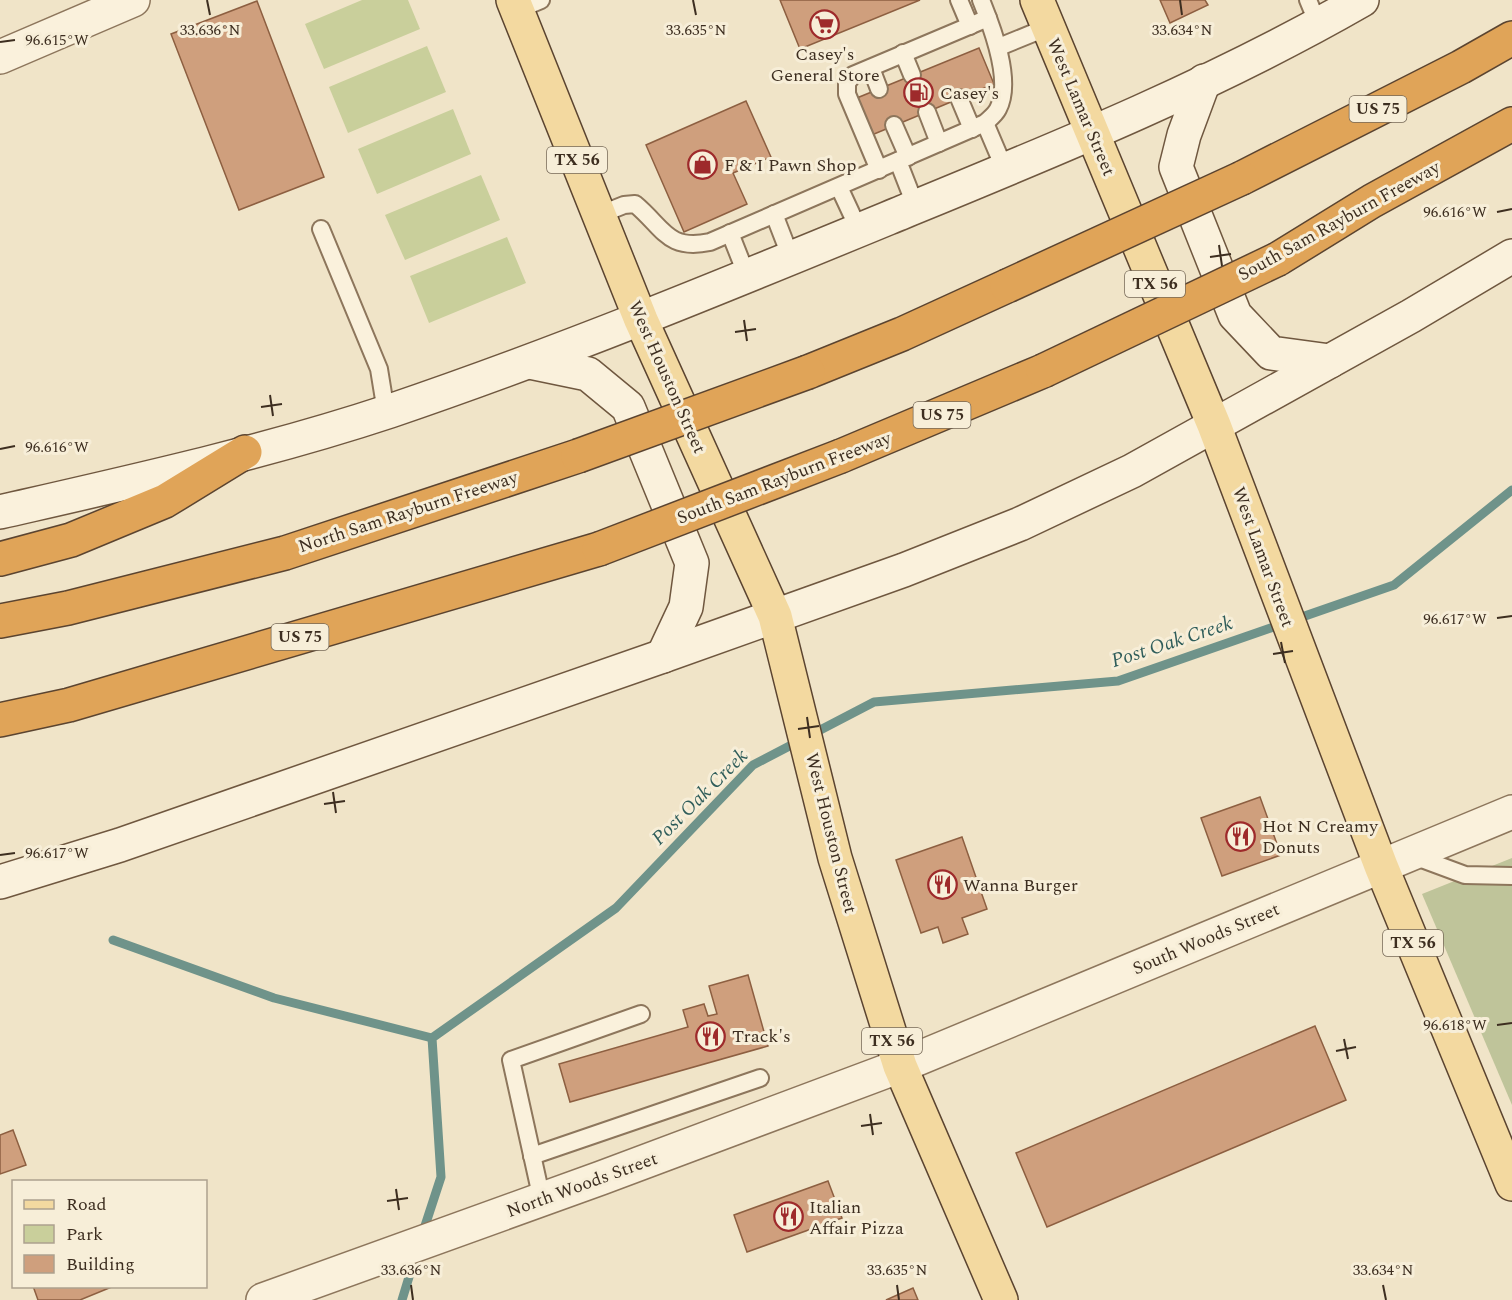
<svg xmlns="http://www.w3.org/2000/svg" width="1512" height="1300" font-family="Spectral,serif">
	<rect width="100%" height="100%" fill="#f0e4c8"/>
	<g fill="#c9cf9b">
		<polygon points="362,0 408,0 420,29 324,69 305,24"/>
		<polygon points="427,46 446,92 348,133 329,87"/>
		<polygon points="453,109 471,154 377,194 358,149"/>
		<polygon points="481,175 500,220 405,260 385,215"/>
		<polygon points="507,237 526,283 429,323 410,276"/>
	</g>
	<polygon fill="#bfc49a" points="1512,858 1512,1105 1422,894"/>
	<g fill="none" stroke-linecap="round" stroke-linejoin="round">
		<g stroke="#6f938a" stroke-width="9">
			<polyline points="113,940 274,998 432,1038"/>
			<polyline points="422,1235 441,1177 432,1038 616,908 753,765 874,702 1118,681 1394,585 1512,490"/>
			<polyline points="402,1300 416,1254"/>
		</g>
	</g>
	<g fill="#cf9f7d" stroke="#8d5f41" stroke-width="1.5">
		<polygon points="780,0 920,0 800,49"/>
		<polygon points="1160,0 1205,0 1208,5 1170,23"/>
		<polygon points="257,1 324,177 239,210 171,34"/>
		<polygon points="979,48 994,84 867,137 852,100"/>
		<polygon points="746,101 771,157 733,173 747,204 684,232 646,145"/>
		<polygon points="1260,797 1281,855 1222,876 1201,818"/>
		<polygon points="962,837 987,909 962,918 968,934 943,943 938,927 921,933 896,860"/>
		<polygon points="748,975 768,1046 570,1102 559,1064 688,1027 683,1010 704,1004 708,1016 717,1014 709,986"/>
		<polygon points="1315,1026 1346,1100 1047,1227 1016,1153"/>
		<polygon points="13,1130 26,1165 0,1174 0,1135"/>
		<polygon points="828,1181 842,1218 747,1252 734,1215"/>
		<polygon points="33,1286 114,1286 80,1300 38,1300"/>
		<polygon points="913,1288 918,1300 886,1300"/>
	</g>
	<g fill="none" stroke-linecap="round" stroke-linejoin="round">
		<defs>
			<g id="lane">
				<polyline points="959,0 970,26"/>
				<polyline points="1308,0 1318,24"/>
				<polyline points="517,10 541,0"/>
				<polyline points="999,47 1048,27"/>
				<polyline points="903,53 912,75"/>
				<polyline points="871,68 879,89"/>
				<polyline points="959,98 972,129"/>
				<polyline points="927,112 939,143"/>
				<polyline points="985,123 1005,170"/>
				<polyline points="894,125 908,157"/>
				<polyline points="898,161 916,207"/>
				<polyline points="879,170 847,94 847,83 853,75 988,18"/>
				<polyline points="839,187 859,230"/>
				<polyline points="774,214 791,258"/>
				<path d="M599,215L624,205L635,204C664,228 667,251 710,242L985,123C989,119 995,115 998,109C1013,81 992,27 981,0"/>
				<polyline points="321,229 379,369 386,412"/>
				<polyline points="730,233 747,276"/>
				<polyline points="1411,855 1465,875 1512,876"/>
				<polyline points="532,1156 760,1078"/>
				<polyline points="542,1200 511,1060 641,1014"/>
			</g>
			<g id="street">
				<polyline points="0,57 133,0"/>
				<polyline points="263,1300 601,1178 900,1066 1512,812"/>
			</g>
			<g id="secondary">
				<polyline points="1204,81 1184,135 1176,167 1235,315 1271,353 1330,361"/>
				<polyline points="530,362 588,374 628,407 692,563 686,607 663,656"/>
				<path d="M0,512C131,482 263,453 390,411C564,352 733,282 903,212C1059,148 1216,84 1362,0"/>
				<polyline points="0,882 120,845 663,656 904,570 1020,524 1132,471 1411,316 1512,256"/>
			</g>
			<g id="primary">
				<polyline points="513,0 641,320 775,616 835,858 900,1066 1001,1300"/>
				<polyline points="1037,0 1214,425 1381,866 1512,1184"/>
			</g>
			<g id="highway">
				<polyline points="1242,178 1461,67 1512,38"/>
				<polyline points="1278,259 1372,201 1512,124"/>
				<polyline points="808,372 902,334 1007,286"/>
				<polyline points="841,456 1043,371"/>
				<polyline points="0,559 71,540 165,501 245,452"/>
				<polyline points="0,621 68,608 285,553 578,456"/>
				<polyline points="0,720 69,705 599,549"/>
			</g>
		</defs>
		<use href="#lane" stroke="#8d765c" stroke-width="20"/>
		<use href="#street" stroke="#8d765c" stroke-width="36"/>
		<use href="#secondary" stroke="#6f573f" stroke-width="36"/>
		<use href="#primary" stroke="#5b4430" stroke-width="36"/>
		<use href="#highway" stroke="#5b4430" stroke-width="36"/>
		<use href="#lane" stroke="#faf1dc" stroke-width="16"/>
		<use href="#street" stroke="#faf1dc" stroke-width="33"/>
		<use href="#secondary" stroke="#faf1dc" stroke-width="33"/>
		<use href="#primary" stroke="#f3d9a0" stroke-width="33"/>
		<use href="#highway" stroke="#e0a458" stroke-width="33"/>
		<defs>
			<g id="highway-bridge">
				<polyline points="1007,286 1242,178"/>
				<polyline points="1043,371 1278,259"/>
				<polyline points="578,456 808,372"/>
				<polyline points="599,549 841,456"/>
			</g>
		</defs>
		<use href="#highway-bridge" stroke="#5b4430" stroke-width="36" stroke-linecap="butt"/>
		<use href="#highway-bridge" stroke="#e0a458" stroke-width="33"/>
	</g>
	<path fill="none" stroke="#3d2e20" stroke-width="2" d="M207,0L210,15M693,0L696,15M1180,0L1182,15M0,42L15,40M1497,212L1512,209M1219,245L1222,266M1210,257L1231,254M744,320L747,341M735,332L756,329M270,395L273,416M261,407L282,404M0,449L15,446M1497,618L1512,616M1281,642L1285,663M1273,654L1293,651M807,717L810,738M798,729L819,726M333,792L336,813M324,804L345,801M0,855L15,853M1497,1025L1512,1023M1344,1039L1348,1059M1336,1051L1356,1047M870,1114L873,1135M861,1126L882,1123M396,1189L399,1210M387,1201L408,1198M411,1285L413,1300M897,1285L899,1300M1383,1285L1386,1300"/>
	<defs>
		<symbol id="supermarket-ring" viewBox="-11 -11 22 22"><circle r="9.5" fill="#f7eed8" stroke="#9e2a2b" stroke-width="1.5"/><path d="M-6-5.5h2.5l.6 2H6L4.5 2H-2.5L-4.4-4H-6ZM-1.5 3.2a1.3 1.3 0 1 0 .1 0ZM3 3.2a1.3 1.3 0 1 0 .1 0Z" fill="#9e2a2b"/></symbol>
		<symbol id="fuel-ring" viewBox="-11 -11 22 22"><circle r="9.5" fill="#f7eed8" stroke="#9e2a2b" stroke-width="1.5"/><path d="M-5.5-6h7V0h2V4h1.3V-2.5L3-4.5l.8-.8L6-3V5H2.5V1h-1V6h-7ZM-4.2-4.7v3.2H.2V-4.7Z" fill="#9e2a2b"/></symbol>
		<symbol id="shop-ring" viewBox="-11 -11 22 22"><circle r="9.5" fill="#f7eed8" stroke="#9e2a2b" stroke-width="1.5"/><path d="M-5-2.5h2.3a2.7 3.5 0 0 1 5.4 0H5L5.5 6h-11ZM-1.5-2.5h3a1.5 2.3 0 0 0-3 0Z" fill="#9e2a2b"/></symbol>
		<symbol id="restaurant-ring" viewBox="-11 -11 22 22"><circle r="9.5" fill="#f7eed8" stroke="#9e2a2b" stroke-width="1.5"/><path d="M-5-6h1v4h1v-4h1v4h1v-4h1v5L-1.5 .5V6h-2V.5L-5-1ZM5-6V6H3V1.5H1.5Q1.5-4 5-6Z" fill="#9e2a2b"/></symbol>
	</defs>
	<g fill-rule="evenodd">
		<use href="#supermarket-ring" x="808" y="8" width="33" height="33"/>
		<use href="#fuel-ring" x="902" y="76" width="33" height="33"/>
		<use href="#shop-ring" x="686" y="148" width="33" height="33"/>
		<use href="#restaurant-ring" x="1224" y="820" width="33" height="33"/>
		<use href="#restaurant-ring" x="926" y="868" width="33" height="33"/>
		<use href="#restaurant-ring" x="694" y="1020" width="33" height="33"/>
		<use href="#restaurant-ring" x="772" y="1200" width="33" height="33"/>
	</g>
	<g text-anchor="middle" dominant-baseline="central" stroke-width="6" stroke-linejoin="round" paint-order="stroke">
		<g fill="#f7eed8" stroke="#756857" stroke-width="1.5">
			<rect x="1349.5" y="96" width="57" height="26" rx="4.5"/>
			<rect x="547" y="147" width="60" height="26" rx="4.5"/>
			<rect x="1125" y="271" width="60" height="26" rx="4.5"/>
			<rect x="913.5" y="402" width="57" height="26" rx="4.5"/>
			<rect x="271.5" y="624" width="57" height="26" rx="4.5"/>
			<rect x="1383" y="930" width="60" height="26" rx="4.5"/>
			<rect x="862" y="1028" width="60" height="26" rx="4.5"/>
		</g>
		<g font-size="16" font-weight="bold" fill="#3d2e20">
			<text x="1378" y="109">US 75</text>
			<text x="577" y="160">TX 56</text>
			<text x="1155" y="284">TX 56</text>
			<text x="942" y="415">US 75</text>
			<text x="300" y="637">US 75</text>
			<text x="1413" y="943">TX 56</text>
			<text x="892" y="1041">TX 56</text>
		</g>
		<g font-size="18" fill="#3d2e20" stroke="#f7eed8" text-anchor="start">
			<text x="825" y="54" text-anchor="middle">Casey's<tspan x="825" dy="21">General Store</tspan></text>
			<text x="940" y="93">Casey's</text>
			<text x="724" y="165">F &amp; I Pawn Shop</text>
			<text x="1262" y="826">Hot N Creamy<tspan x="1262" dy="21">Donuts</tspan></text>
			<text x="963" y="885">Wanna Burger</text>
			<text x="732" y="1036">Track's</text>
			<text x="809" y="1207">Italian<tspan x="809" dy="21">Affair Pizza</tspan></text>
		</g>
		<g font-size="18" fill="#3d2e20" stroke="#f7eed8">
			<text transform="translate(1081 107) rotate(67)">West Lamar Street</text>
			<text transform="translate(1339 221) rotate(-29)">South Sam Rayburn Freeway</text>
			<text transform="translate(667 377) rotate(66)">West Houston Street</text>
			<text transform="translate(784 478) rotate(-21)">South Sam Rayburn Freeway</text>
			<text transform="translate(408 512) rotate(-18)">North Sam Rayburn Freeway</text>
			<text transform="translate(1263 557) rotate(70)">West Lamar Street</text>
			<text transform="translate(831 833) rotate(76)">West Houston Street</text>
			<text transform="translate(1206 939) rotate(-23)">South Woods Street</text>
			<text transform="translate(582 1185) rotate(-20)">North Woods Street</text>
		</g>
		<g font-size="20" font-style="italic" fill="#2f5d5a" stroke="#f7eed8">
			<text transform="translate(1172 642) rotate(-18)">Post Oak Creek</text>
			<text transform="translate(700 797) rotate(-45)">Post Oak Creek</text>
		</g>
	</g>
	<g font-size="15" text-anchor="middle" fill="#3d2e20" stroke="#f7eed8" stroke-width="6" stroke-linejoin="round" paint-order="stroke">
		<text x="210" y="35">33.636°N</text>
		<text x="696" y="35">33.635°N</text>
		<text x="1182" y="35">33.634°N</text>
		<text x="57" y="45">96.615°W</text>
		<text x="1455" y="217">96.616°W</text>
		<text x="57" y="452">96.616°W</text>
		<text x="1455" y="624">96.617°W</text>
		<text x="57" y="858">96.617°W</text>
		<text x="1455" y="1030">96.618°W</text>
		<text x="411" y="1275">33.636°N</text>
		<text x="897" y="1275">33.635°N</text>
		<text x="1383" y="1275">33.634°N</text>
	</g>
	<rect x="12" y="1180" width="195" height="108" fill="#f7eed8" stroke="#ada18e" stroke-width="1.5"/>
	<rect x="24" y="1200" width="30" height="9" fill="#f3d9a0" stroke="#ada18e" stroke-width="1.5"/>
	<text x="66" y="1210" font-size="18" fill="#3d2e20">Road</text>
	<rect x="24" y="1225" width="30" height="18" fill="#c9cf9b" stroke="#ada18e" stroke-width="1.5"/>
	<text x="66" y="1240" font-size="18" fill="#3d2e20">Park</text>
	<rect x="24" y="1255" width="30" height="18" fill="#cf9f7d" stroke="#ada18e" stroke-width="1.5"/>
	<text x="66" y="1270" font-size="18" fill="#3d2e20">Building</text>
</svg>
